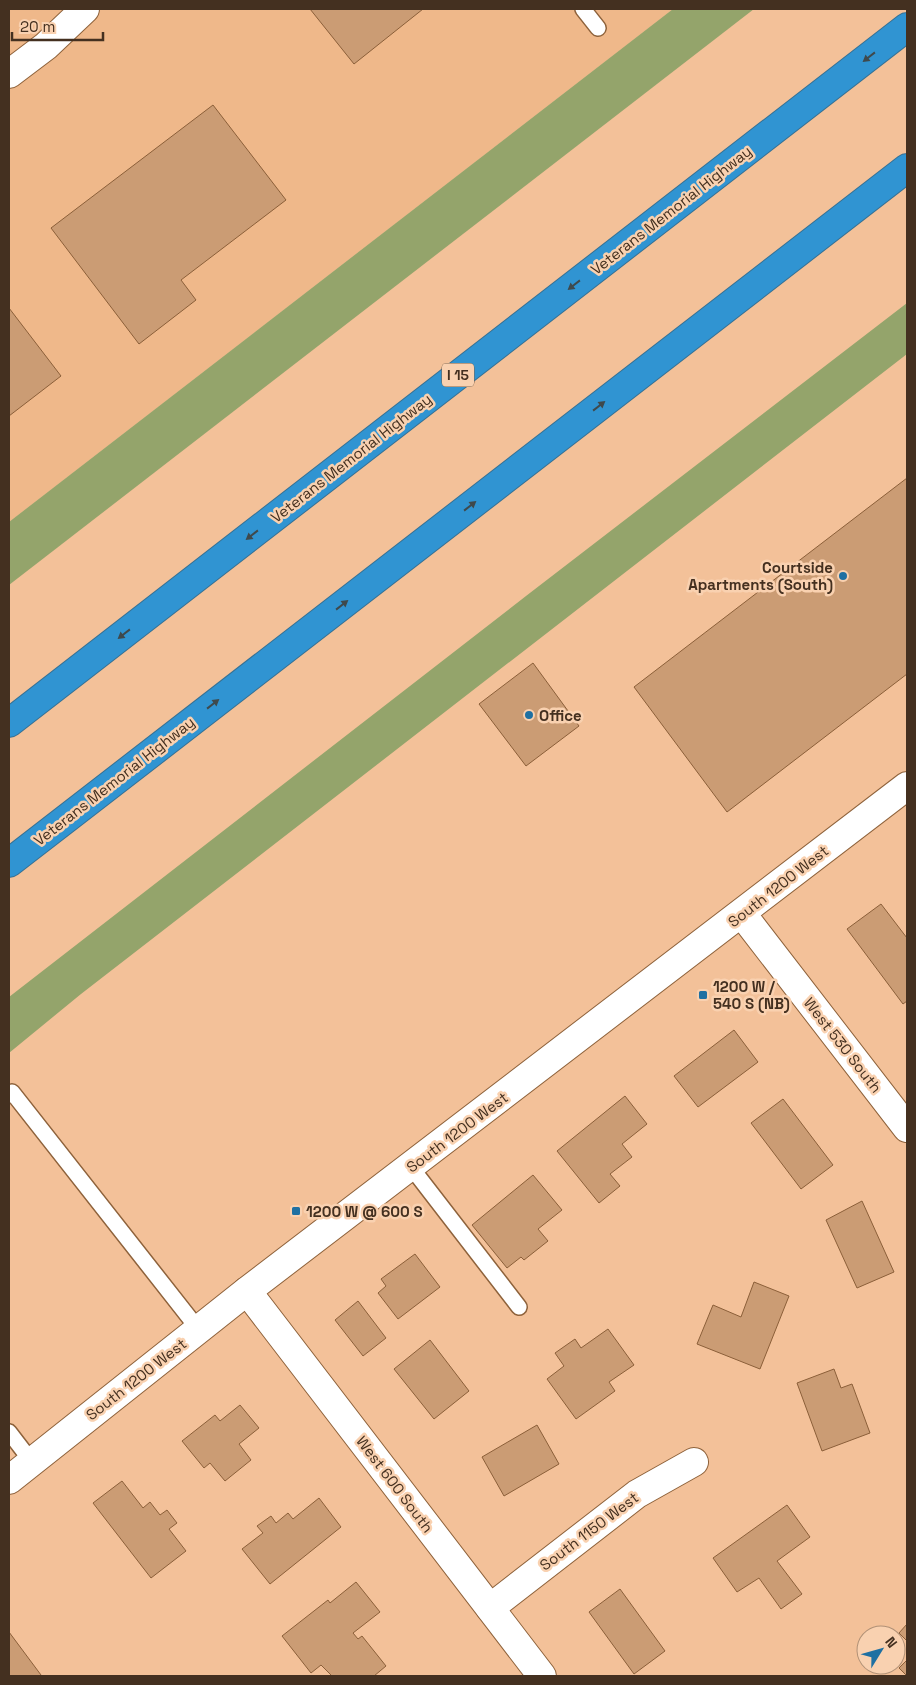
<svg xmlns="http://www.w3.org/2000/svg" width="916" height="1685" font-family="'Space Grotesk',sans-serif">
	<rect width="100%" height="100%" fill="#f3c199"/>
	<polygon fill="#efb88a" points="9,9 673,9 9,522"/>
	<g fill="#94a46b">
		<polygon points="673,9 754,9 9,585 9,522"/>
		<polygon points="907,303 907,354 81,994 9,1053 9,997 526,596"/>
	</g>
	<g fill="#cb9c74" stroke="#8b5f39">
		<polygon points="310,9 423,9 354,64"/>
		<polygon points="213,105 286,200 181,280 196,300 139,344 51,228"/>
		<polygon points="9,308 61,376 9,416"/>
		<polygon points="907,478 907,674 727,812 634,687"/>
		<polygon points="533,663 579,726 526,766 479,704"/>
		<polygon points="881,904 907,938 907,1001 903,1004 847,929"/>
		<polygon points="734,1030 758,1062 698,1107 674,1076"/>
		<polygon points="625,1096 647,1124 622,1144 632,1157 610,1174 620,1186 599,1203 557,1151"/>
		<polygon points="783,1099 833,1165 801,1189 751,1123"/>
		<polygon points="533,1175 562,1210 538,1229 548,1241 524,1260 521,1257 507,1268 472,1225"/>
		<polygon points="862,1201 894,1272 857,1288 826,1220"/>
		<polygon points="415,1254 440,1287 398,1319 378,1293 386,1286 381,1279"/>
		<polygon points="754,1282 789,1296 760,1369 697,1344 713,1305 741,1317"/>
		<polygon points="358,1301 386,1338 363,1356 335,1320"/>
		<polygon points="608,1329 634,1365 609,1382 615,1391 576,1419 547,1379 564,1366 555,1353 575,1339 581,1348"/>
		<polygon points="430,1340 469,1391 434,1419 394,1369"/>
		<polygon points="834,1369 841,1388 852,1384 870,1433 822,1451 797,1383"/>
		<polygon points="240,1405 259,1428 239,1444 251,1460 225,1481 210,1463 204,1468 182,1441 215,1415 220,1421"/>
		<polygon points="537,1425 559,1464 504,1496 482,1457"/>
		<polygon points="122,1481 143,1508 150,1502 160,1515 167,1510 177,1523 169,1529 186,1551 151,1578 93,1503"/>
		<polygon points="319,1498 341,1527 270,1584 242,1549 263,1533 257,1526 271,1516 276,1523 288,1513 293,1519"/>
		<polygon points="787,1505 810,1537 777,1561 802,1594 781,1609 759,1578 737,1592 713,1558"/>
		<polygon points="356,1582 380,1612 353,1633 358,1639 362,1636 386,1666 374,1676 332,1676 321,1665 311,1673 282,1636 328,1600 330,1603"/>
		<polygon points="620,1589 665,1651 634,1674 589,1612"/>
		<polygon points="907,1624 907,1641 899,1633"/>
		<polygon points="9,1632 41,1675 40,1676 9,1676"/>
		<polygon points="907,1660 907,1676 899,1668"/>
	</g>
	<g fill="none" stroke-linecap="round" stroke-linejoin="round">
		<defs>
			<g id="lane">
				<polyline points="583,9 598,28"/>
				<polyline points="9,1095 12,1092 199,1330"/>
				<polyline points="411,1167 519,1307"/>
				<polyline points="9,1432 32,1462"/>
			</g>
			<g id="street">
				<polyline points="9,74 46,46 85,9"/>
				<polyline points="742,914 907,1128"/>
				<polyline points="490,1608 637,1494 694,1462"/>
			</g>
			<g id="secondary">
				<polyline points="247,1291 542,1676"/>
				<polyline points="9,1480 247,1291 907,786"/>
			</g>
			<g id="highway">
				<polyline points="9,723 907,27"/>
				<polyline points="9,863 907,168"/>
			</g>
		</defs>
		<use href="#lane" stroke="#8e623b" stroke-width="18"/>
		<use href="#street" stroke="#8e623b" stroke-width="30"/>
		<use href="#secondary" stroke="#8e623b" stroke-width="30"/>
		<use href="#highway" stroke="#377194" stroke-width="30"/>
		<use href="#lane" stroke="#fff" stroke-width="15"/>
		<use href="#street" stroke="#fff" stroke-width="28"/>
		<use href="#secondary" stroke="#fff" stroke-width="28"/>
		<use href="#highway" stroke="#3094d2" stroke-width="28"/>
	</g>
	<defs><path id="oneway-solid" d="M-6-.8H1V-3.2L6.5 0L1 3.2V.8H-6Z" transform="scale(1.25)"/></defs>
	<g fill="#3f494c">
		<use href="#oneway-solid" transform="translate(869 57) rotate(142)"/>
		<use href="#oneway-solid" transform="translate(574 285) rotate(142)"/>
		<use href="#oneway-solid" transform="translate(599 406) rotate(-38)"/>
		<use href="#oneway-solid" transform="translate(470 506) rotate(-38)"/>
		<use href="#oneway-solid" transform="translate(252 535) rotate(142)"/>
		<use href="#oneway-solid" transform="translate(342 605) rotate(-38)"/>
		<use href="#oneway-solid" transform="translate(124 634) rotate(142)"/>
		<use href="#oneway-solid" transform="translate(213 704) rotate(-38)"/>
	</g>
	<g fill="#1f70a2" stroke="#f9d1b0" stroke-width="2">
		<circle cx="843" cy="576" r="5"/>
		<circle cx="529" cy="715" r="5"/>
		<rect x="698" y="990" width="10" height="10" rx="2.5"/>
		<rect x="291" y="1206" width="10" height="10" rx="2.5"/>
	</g>
	<g text-anchor="middle" dominant-baseline="central" stroke-width="5" stroke-linejoin="round" paint-order="stroke">
		<rect fill="#f9d1b0" stroke="#7a604b" stroke-width="1" x="442" y="363.5" width="32" height="23" rx="4"/>
		<g font-size="14" font-weight="bold" fill="#443020">
			<text x="458" y="375">I 15</text>
		</g>
		<g font-size="15" fill="#443020" stroke="#f9d1b0">
			<text transform="translate(671 210) rotate(-38)">Veterans Memorial Highway</text>
			<text transform="translate(351 458) rotate(-38)">Veterans Memorial Highway</text>
			<text transform="translate(114 781) rotate(-38)">Veterans Memorial Highway</text>
			<text transform="translate(778 886) rotate(-38)">South 1200 West</text>
			<text transform="translate(843 1045) rotate(52)">West 530 South</text>
			<text transform="translate(457 1132) rotate(-37)">South 1200 West</text>
			<text transform="translate(136 1379) rotate(-38)">South 1200 West</text>
			<text transform="translate(395 1484) rotate(53)">West 600 South</text>
			<text transform="translate(589 1531) rotate(-37)">South 1150 West</text>
		</g>
		<g font-size="15" font-weight="bold" fill="#443020" stroke="#f9d1b0" text-anchor="start">
			<text x="833" y="567" text-anchor="end">Courtside<tspan x="833" dy="17">Apartments (South)</tspan></text>
			<text x="539" y="715">Office</text>
			<text x="713" y="986">1200 W /<tspan x="713" dy="17">540 S (NB)</tspan></text>
			<text x="306" y="1211">1200 W @ 600 S</text>
		</g>
	</g>
	<rect width="916" height="1685" fill="none" stroke="#443020" stroke-width="20"/>
	<g transform="translate(881 1650) rotate(53)"><circle r="24" fill="#f9d1b0" stroke="#b19176"/>
	<path d="M0-4L9 19L0 12L-9 19Z" fill="#1f70a2"/>
	<text y="-8" font-size="14" font-weight="bold" text-anchor="middle" fill="#443020">N</text>
	</g>
	<path d="M12 32v8h91v-8" fill="none" stroke="#443020" stroke-width="2.5"/>
	<text x="20" y="32" font-size="15" fill="#443020" stroke="#f9d1b0" stroke-width="4" paint-order="stroke">20 m</text>
</svg>
